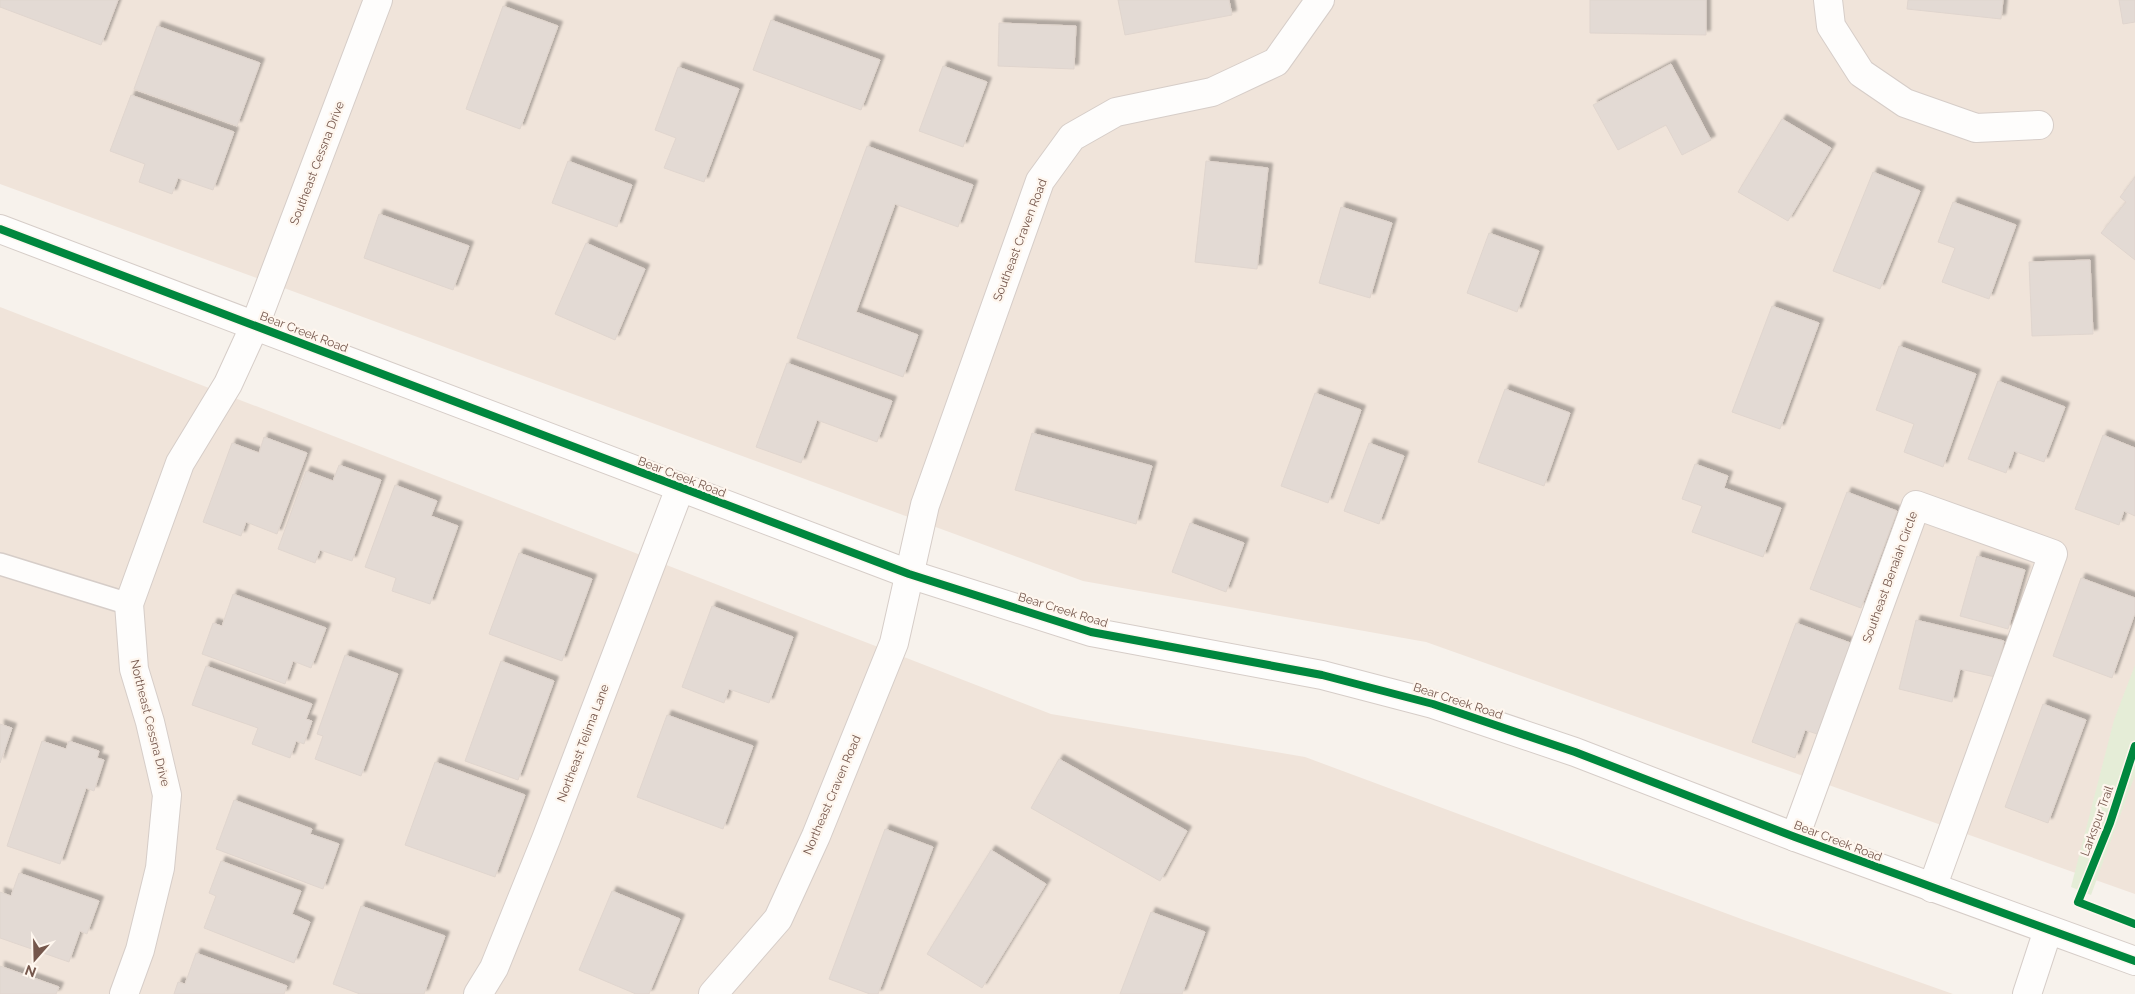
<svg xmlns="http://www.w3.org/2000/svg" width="2135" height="994" font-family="Raleway,sans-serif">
	<defs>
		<filter id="shadow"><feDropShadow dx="4.5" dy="-4.5" stdDeviation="1" flood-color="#0004"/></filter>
	</defs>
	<rect width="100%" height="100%" fill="#f7f2ec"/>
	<g fill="#f0e4da">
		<polygon points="0,0 2135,0 2135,894 1426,642 1083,581 0,184"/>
		<polygon points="0,307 1051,714 1305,757 1744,920 1953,994 0,994"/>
	</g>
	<polygon fill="#e5edd7" points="2135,665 2135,775 2091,895 2071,887 2114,720"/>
	<g fill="#e3dad4" stroke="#e0d5ce" filter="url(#shadow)">
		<polygon points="0,0 118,0 101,45 0,7"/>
		<polygon points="1118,0 1229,0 1232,15 1125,35"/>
		<polygon points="1590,0 1706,0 1706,35 1590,33"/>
		<polygon points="1908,0 2003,0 2001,19 1907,9"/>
		<polygon points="2119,0 2135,0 2135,22 2123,24"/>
		<polygon points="503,6 558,26 520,129 466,109"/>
		<polygon points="771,20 880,60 861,110 753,70"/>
		<polygon points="999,23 1076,26 1074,69 998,66"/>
		<polygon points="157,26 260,63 237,126 134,89"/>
		<polygon points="1671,64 1711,140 1682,155 1666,125 1618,150 1593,105"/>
		<polygon points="943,66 987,82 963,147 919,131"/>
		<polygon points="678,67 739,89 704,182 664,168 676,138 655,130"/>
		<polygon points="131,95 234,132 213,190 178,178 172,194 139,182 145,164 110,151"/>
		<polygon points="1782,119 1831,148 1788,221 1738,192"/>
		<polygon points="867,146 973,185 958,227 895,204 856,312 918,335 903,377 797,338"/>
		<polygon points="568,161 632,185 617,227 552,203"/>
		<polygon points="1206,161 1268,168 1257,269 1195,262"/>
		<polygon points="1873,172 1920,191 1880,289 1833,271"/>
		<polygon points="2135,177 2135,260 2101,233 2126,202 2120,197"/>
		<polygon points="1953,202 2016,225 1989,299 1942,282 1955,248 1938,242"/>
		<polygon points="1341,207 1392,223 1370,298 1319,283"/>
		<polygon points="379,214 469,246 453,290 364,258"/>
		<polygon points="1489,233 1539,251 1517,312 1467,293"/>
		<polygon points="586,243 645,269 615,340 555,314"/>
		<polygon points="2090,260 2093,334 2032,336 2029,262"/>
		<polygon points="1772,306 1819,323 1780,429 1732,412"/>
		<polygon points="1899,346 1976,374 1943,467 1904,452 1914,424 1876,410"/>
		<polygon points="787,363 892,401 877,442 817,420 801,463 756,447"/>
		<polygon points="1998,381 2065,407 2044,462 2014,451 2006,473 1968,459"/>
		<polygon points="1505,389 1570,413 1544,486 1478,462"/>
		<polygon points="1315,393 1361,410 1328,503 1281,486"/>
		<polygon points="1032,433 1152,466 1136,524 1015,490"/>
		<polygon points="2103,435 2135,448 2135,516 2124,511 2119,525 2075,509"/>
		<polygon points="264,437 307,453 277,534 246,522 241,536 203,522 232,443 259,453"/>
		<polygon points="1369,443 1404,456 1379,524 1344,511"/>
		<polygon points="1695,464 1728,476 1724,488 1781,508 1763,557 1692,532 1702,506 1682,499"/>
		<polygon points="339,465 381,480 352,561 320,550 315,563 278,549 306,471 333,481"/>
		<polygon points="395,485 437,501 431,516 458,526 430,604 392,591 396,578 365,567"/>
		<polygon points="1847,492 1897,511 1861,608 1810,589"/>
		<polygon points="1190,523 1244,543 1226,592 1172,572"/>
		<polygon points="519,553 592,579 562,661 489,634"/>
		<polygon points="1977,556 2025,570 2008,629 1960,616"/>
		<polygon points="2081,578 2135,598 2135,613 2112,678 2053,656"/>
		<polygon points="233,594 326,628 311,668 293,661 285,684 202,654 213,623 222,626"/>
		<polygon points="712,606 793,637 769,703 729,689 724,703 682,687"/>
		<polygon points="1916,620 2004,641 1995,677 1960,669 1952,702 1899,689"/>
		<polygon points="1796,623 1856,645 1823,736 1805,730 1795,758 1752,742"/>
		<polygon points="345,655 398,674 361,776 315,759 323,736 317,734"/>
		<polygon points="501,661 554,681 518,780 465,761"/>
		<polygon points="206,666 312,704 306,719 312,721 304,744 296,741 290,758 252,744 258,728 192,705"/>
		<polygon points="2043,704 2086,720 2048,823 2005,807"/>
		<polygon points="667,715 753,746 723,829 637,797"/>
		<polygon points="0,724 12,728 0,763"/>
		<polygon points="42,741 66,749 69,741 99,751 97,758 104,760 94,791 86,788 60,864 7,846"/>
		<polygon points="1059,759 1187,831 1160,881 1031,808"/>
		<polygon points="435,762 525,795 495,877 405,845"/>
		<polygon points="234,800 312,829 310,834 339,844 323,889 216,849"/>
		<polygon points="885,829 933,847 878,994 870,994 829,979"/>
		<polygon points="991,850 1046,884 982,988 927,954"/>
		<polygon points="221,861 301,891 292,914 310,922 294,963 204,928 216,896 209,893"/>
		<polygon points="19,873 99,901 87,934 80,931 69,962 0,938 0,892 11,896"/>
		<polygon points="612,891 680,919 649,994 636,994 579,970"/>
		<polygon points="361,906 445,936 424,994 360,994 333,984"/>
		<polygon points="1151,912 1205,932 1182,994 1120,994"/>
		<polygon points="196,953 287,986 284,994 174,994 178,982 185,984"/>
		<polygon points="0,966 59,987 56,994 0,994"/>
	</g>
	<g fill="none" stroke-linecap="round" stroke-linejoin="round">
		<defs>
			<polyline id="lane" points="0,564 129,604"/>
			<g id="street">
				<polyline points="1828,0 1831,26 1861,73 1905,103 1976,128 2039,125"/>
				<polyline points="1795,837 1916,505 2053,554 1932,888"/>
				<polyline points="124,994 140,950 160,868 167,795 150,722 134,669 129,604 180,463 228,384 255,325 378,0"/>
				<polyline points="478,994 494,968 546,839 680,488"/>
				<polyline points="713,994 778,919 816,836 894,643 925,505 1040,181 1072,137 1116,112 1212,92 1276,62 1320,0"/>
				<polyline points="2027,994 2048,930"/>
			</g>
			<polyline id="secondary" points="0,229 909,574 1091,632 1322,675 1433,704 1575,752 1795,837 2135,961"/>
		</defs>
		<use href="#lane" stroke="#d6cdc8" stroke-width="24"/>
		<use href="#street" stroke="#d6cdc8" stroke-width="30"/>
		<use href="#secondary" stroke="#d6cdc8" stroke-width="30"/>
		<use href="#lane" stroke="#fefdfc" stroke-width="21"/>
		<use href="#street" stroke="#fefdfc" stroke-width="28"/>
		<use href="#secondary" stroke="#fefdfc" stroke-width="28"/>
		<defs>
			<g id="cycleway">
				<polyline points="0,229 909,574 1091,632 1322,675 1433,704 1575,752 1795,837 2135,961"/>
				<polyline points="2135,746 2110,823 2078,902 2135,924"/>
			</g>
		</defs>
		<use href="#cycleway" stroke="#fef6ee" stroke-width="11"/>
		<use href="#cycleway" stroke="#00873e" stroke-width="8"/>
	</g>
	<g text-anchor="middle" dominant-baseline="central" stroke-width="4.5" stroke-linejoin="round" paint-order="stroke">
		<g font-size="12" fill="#75574c" stroke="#fef6ee">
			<text transform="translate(317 163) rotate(-69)">Southeast Cessna Drive</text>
			<text transform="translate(1020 240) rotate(-69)">Southeast Craven Road</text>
			<text transform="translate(304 332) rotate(21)">Bear Creek Road</text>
			<text transform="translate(682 477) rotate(21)">Bear Creek Road</text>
			<text transform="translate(1890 577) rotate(-70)">Southeast Benaiah Circle</text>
			<text transform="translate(1063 610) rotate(17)">Bear Creek Road</text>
			<text transform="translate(1458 701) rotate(18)">Bear Creek Road</text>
			<text transform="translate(150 723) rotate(76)">Northeast Cessna Drive</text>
			<text transform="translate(583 743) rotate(-69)">Northeast Telima Lane</text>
			<text transform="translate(832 795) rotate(-67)">Northeast Craven Road</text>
			<text transform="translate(2097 821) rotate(-70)">Larkspur Trail</text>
			<text transform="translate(1838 841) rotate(21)">Bear Creek Road</text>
		</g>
	</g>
	<g transform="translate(35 959) rotate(200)" stroke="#fef6ee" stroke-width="4" paint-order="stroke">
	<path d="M0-4L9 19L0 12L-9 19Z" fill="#75574c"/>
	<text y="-8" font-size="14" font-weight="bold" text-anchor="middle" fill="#75574c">N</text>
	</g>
</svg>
